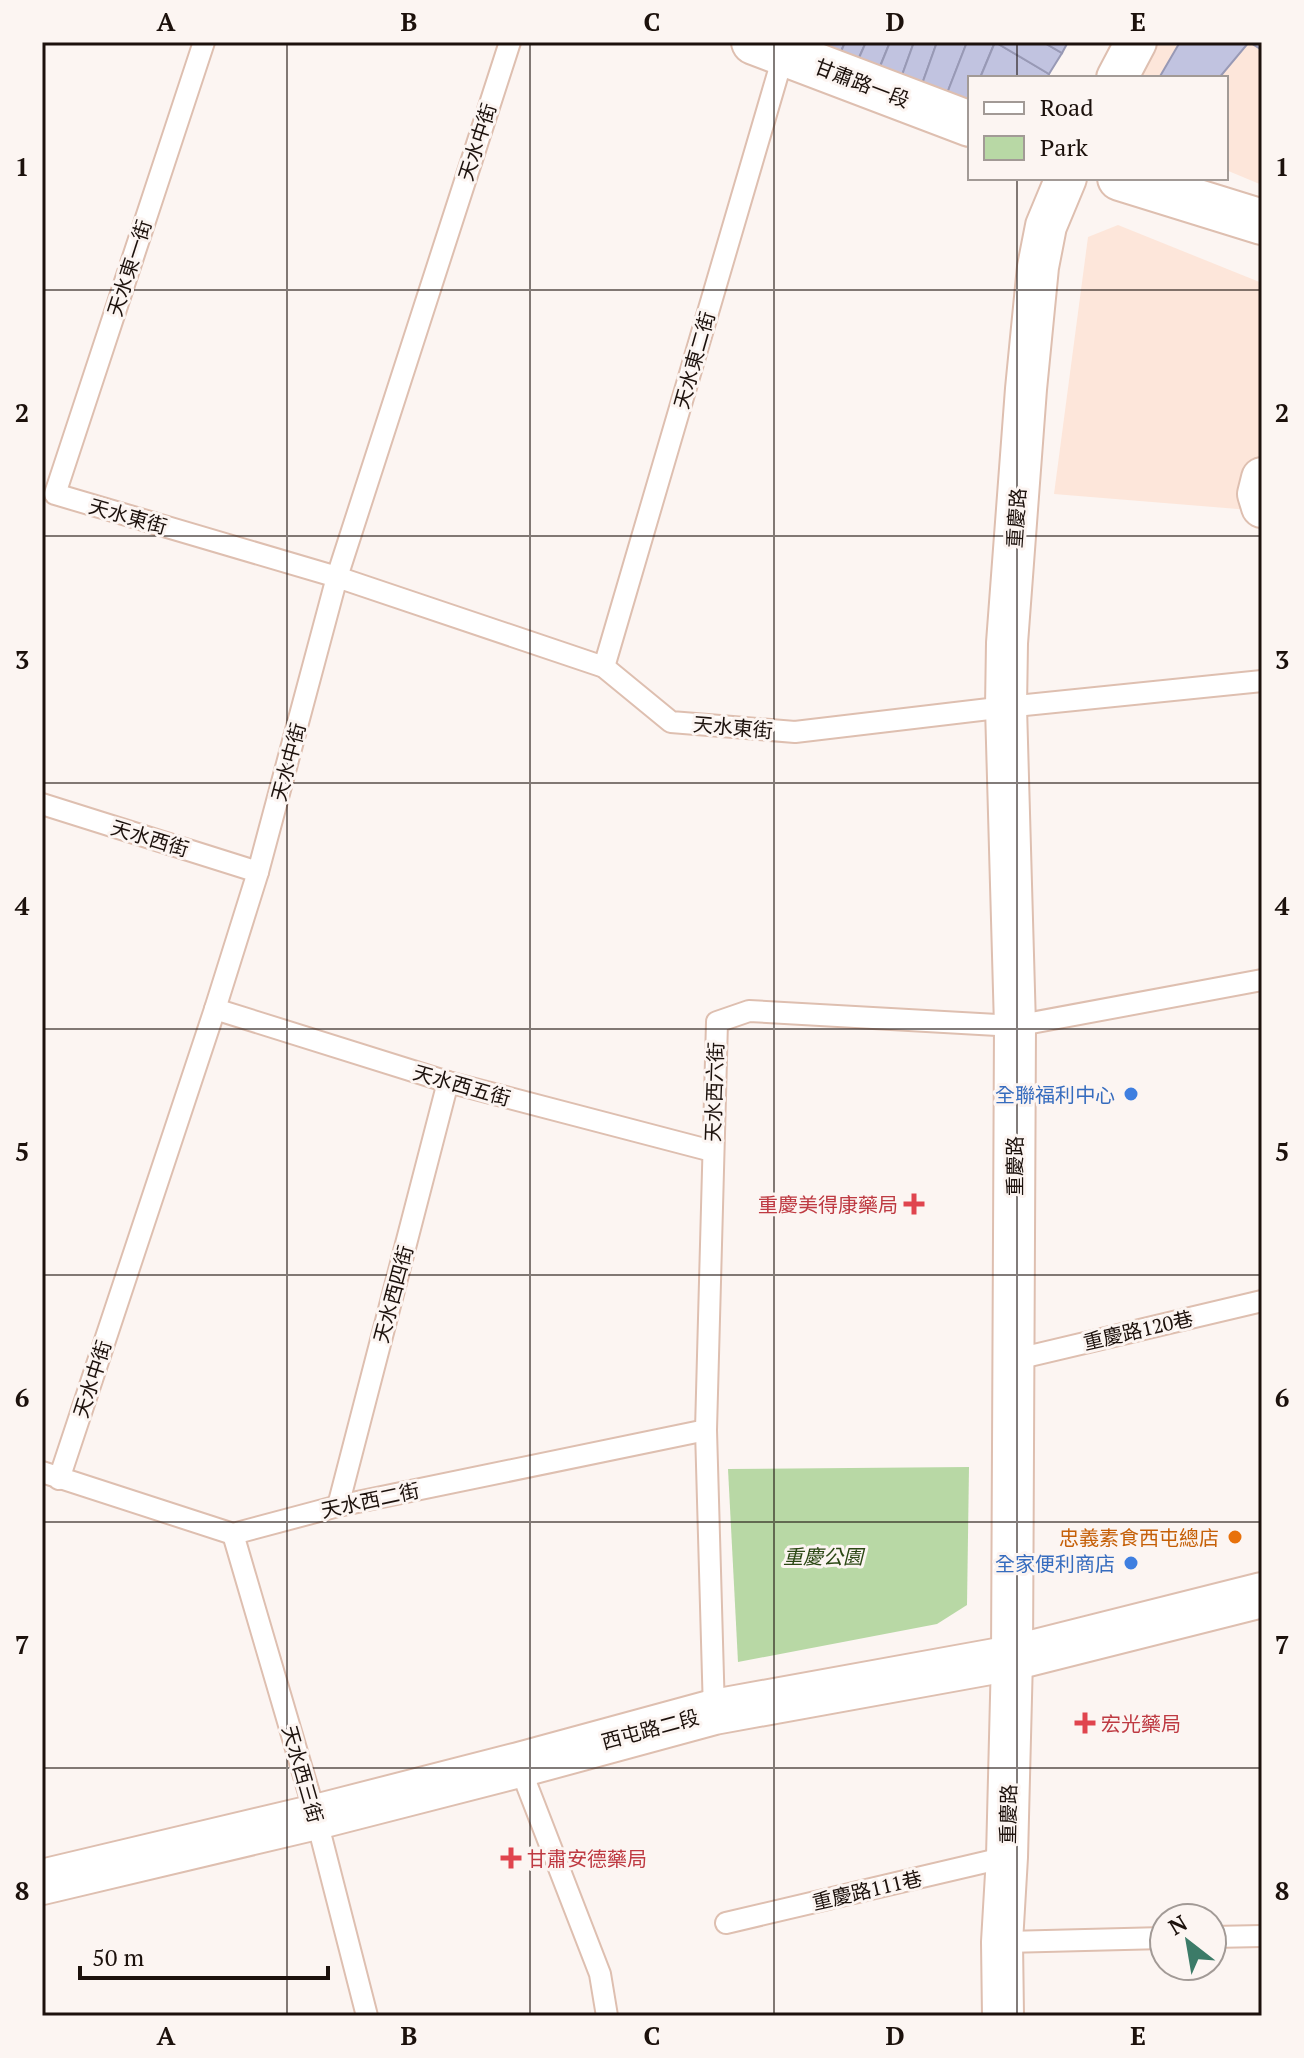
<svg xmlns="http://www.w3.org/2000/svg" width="1304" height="2058" font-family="'PT Serif','Noto Sans TC',serif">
	<rect width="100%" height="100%" fill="#fcf5f2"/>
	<g fill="#fde6da">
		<polygon points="1158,42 1262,42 1262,185 1226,170 1226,78 1138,78"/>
		<polygon points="1118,225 1262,283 1262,447 1250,510 1054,494 1088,237"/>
	</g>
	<polygon fill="#b8d8a5" points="969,1467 967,1605 937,1624 738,1662 728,1469"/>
	<g fill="#c1c3e0" stroke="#9899b5" stroke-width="2">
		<polygon points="818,42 845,42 840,54 817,46"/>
		<polygon points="845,42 866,42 858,60 840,54"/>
		<polygon points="866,42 890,42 879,69 858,60"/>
		<polygon points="890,42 914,42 901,78 879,69"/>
		<polygon points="914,42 937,42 921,87 901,78"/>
		<polygon points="937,42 967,42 946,96 921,87"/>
		<polygon points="967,42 995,42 980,78 970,78 970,102 946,96"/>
		<polygon points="995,42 1049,74 1047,78 980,78"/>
		<polygon points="995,42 1043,42 1062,53 1049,74"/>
		<polygon points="1043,42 1068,42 1062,53"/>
		<polygon points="1180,42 1262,42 1262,50 1249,42 1219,78 1159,78"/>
	</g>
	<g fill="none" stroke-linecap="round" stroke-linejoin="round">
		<defs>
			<g id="service">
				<polyline points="204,42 55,494 337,577 604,667 671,722 795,732 1006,707 1262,681"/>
				<polyline points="604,667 784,53"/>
				<polyline points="42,804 258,872"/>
				<polyline points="215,1009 448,1082 712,1151"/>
				<polyline points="1013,1360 1262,1301"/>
				<polyline points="42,1472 233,1534 338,1506 706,1430"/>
				<polyline points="59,1479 215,1009 258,872 337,577 510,42"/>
				<polyline points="338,1506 448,1082"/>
				<polyline points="233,1534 316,1817 367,2016"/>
				<polyline points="714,1712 706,1430 717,1022 749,1011 1015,1026 1262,980"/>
				<polyline points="519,1765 600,1974 607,2016"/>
				<polyline points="726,1923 1007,1857"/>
				<polyline points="1212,1937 1262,1936"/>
				<polyline points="1002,1942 1164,1938"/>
			</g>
			<g id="minor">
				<polyline points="1117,78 1136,42"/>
				<polyline points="1262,478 1258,494 1262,507"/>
				<polyline points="1003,2016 1002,1942 1007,1857 1012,1658 1015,1026 1006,707 1007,643 1026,389 1038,267 1046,226 1066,178"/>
			</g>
			<g id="tertiary">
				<polyline points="754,42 970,124"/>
				<polyline points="1120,178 1262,222"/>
				<polyline points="42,1882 316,1817 519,1765 714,1712 1012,1658 1262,1595"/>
			</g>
		</defs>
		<use href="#service" stroke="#debfb0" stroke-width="24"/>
		<use href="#minor" stroke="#debfb0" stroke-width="44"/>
		<use href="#tertiary" stroke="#debfb0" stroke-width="48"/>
		<use href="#service" stroke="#fff" stroke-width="20"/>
		<use href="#minor" stroke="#fff" stroke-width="40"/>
		<use href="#tertiary" stroke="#fff" stroke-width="44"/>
	</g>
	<path fill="none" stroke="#1c110c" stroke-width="2" stroke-opacity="0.55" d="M287,42V2016M530,42V2016M774,42V2016M1017,42V78M1017,178V2016M42,290H1262M42,536H1262M42,783H1262M42,1029H1262M42,1275H1262M42,1522H1262M42,1768H1262"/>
	<g fill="#3f7fe0" stroke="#fcf5f2" stroke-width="3">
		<circle cx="1131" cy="1094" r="8"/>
		<circle cx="1131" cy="1563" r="8"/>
	</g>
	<g fill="#e0444e" stroke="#fcf5f2" stroke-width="3">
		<path d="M910 1192h8v8h8v8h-8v8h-8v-8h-8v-8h8z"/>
		<path d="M1081 1711h8v8h8v8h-8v8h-8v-8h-8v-8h8z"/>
		<path d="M507 1846h8v8h8v8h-8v8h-8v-8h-8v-8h8z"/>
	</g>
	<circle fill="#e8710a" stroke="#fcf5f2" stroke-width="3" cx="1235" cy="1537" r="8"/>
	<g text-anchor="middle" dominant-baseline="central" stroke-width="6" stroke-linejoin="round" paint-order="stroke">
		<g font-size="20" fill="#1c110c" stroke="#fcf5f2">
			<text transform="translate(862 83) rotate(21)">甘肅路一段</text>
			<text transform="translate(477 142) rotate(-72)">天水中街</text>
			<text transform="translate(129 268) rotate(-72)">天水東一街</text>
			<text transform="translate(694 360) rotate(-74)">天水東二街</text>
			<text transform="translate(128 516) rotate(16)">天水東街</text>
			<text transform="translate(1016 518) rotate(-86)">重慶路</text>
			<text transform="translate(733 727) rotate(5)">天水東街</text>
			<text transform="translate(288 762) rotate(-75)">天水中街</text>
			<text transform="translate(150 838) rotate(17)">天水西街</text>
			<text transform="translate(462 1085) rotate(16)">天水西五街</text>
			<text transform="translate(714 1092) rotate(-88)">天水西六街</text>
			<text transform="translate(1014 1166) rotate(-90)">重慶路</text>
			<text transform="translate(393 1294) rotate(-75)">天水西四街</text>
			<text transform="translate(1138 1330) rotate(-13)">重慶路120巷</text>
			<text transform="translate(92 1379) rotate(-72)">天水中街</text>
			<text transform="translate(370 1500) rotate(-12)">天水西二街</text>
			<text transform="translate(650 1729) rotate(-15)">西屯路二段</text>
			<text transform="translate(303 1774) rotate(74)">天水西三街</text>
			<text transform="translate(1008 1814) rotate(-89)">重慶路</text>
			<text transform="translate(867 1890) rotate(-13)">重慶路111巷</text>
		</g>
		<g font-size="20" fill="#366cbe" stroke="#fcf5f2" text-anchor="end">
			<text x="1115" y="1094">全聯福利中心</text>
			<text x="1115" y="1563">全家便利商店</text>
		</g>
		<g font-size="20" fill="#be3a42" stroke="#fcf5f2" text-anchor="start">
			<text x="898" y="1204" text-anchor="end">重慶美得康藥局</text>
			<text x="1101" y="1723">宏光藥局</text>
			<text x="527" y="1858">甘肅安德藥局</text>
		</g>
		<g font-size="20" fill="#c56008" stroke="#fcf5f2" text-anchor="end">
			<text x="1219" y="1537">忠義素食西屯總店</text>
		</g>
		<g font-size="20" font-style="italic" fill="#2b4714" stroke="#fcf5f2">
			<text x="823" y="1556">重慶公園</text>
		</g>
	</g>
	<rect width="1304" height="2058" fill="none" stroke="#fcf5f2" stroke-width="88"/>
	<rect x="968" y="76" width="260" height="104" fill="#fcf5f2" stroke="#a29a96" stroke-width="2"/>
	<rect x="984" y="102" width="40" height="12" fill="#ffffff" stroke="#a29a96" stroke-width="2"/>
	<text x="1040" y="116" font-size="24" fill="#1c110c">Road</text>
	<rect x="984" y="136" width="40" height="24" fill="#b8d8a5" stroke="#a29a96" stroke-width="2"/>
	<text x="1040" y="156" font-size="24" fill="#1c110c">Park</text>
	<g transform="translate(1188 1942) rotate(329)"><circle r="38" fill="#fcf5f2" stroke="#a29a96" stroke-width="2"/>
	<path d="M0-6L14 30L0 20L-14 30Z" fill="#3c7b68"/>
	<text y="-12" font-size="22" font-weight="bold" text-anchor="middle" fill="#1c110c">N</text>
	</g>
	<path d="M80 1966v12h248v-12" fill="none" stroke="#1c110c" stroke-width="4"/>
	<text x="92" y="1966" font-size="24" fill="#1c110c" stroke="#fcf5f2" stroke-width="6" paint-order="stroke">50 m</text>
	<rect x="44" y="44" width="1216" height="1970" fill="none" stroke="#1c110c" stroke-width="3"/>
	<g font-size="26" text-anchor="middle" font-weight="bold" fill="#1c110c">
		<text x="166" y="31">A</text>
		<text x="409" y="31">B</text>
		<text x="652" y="31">C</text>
		<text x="895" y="31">D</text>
		<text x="1138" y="31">E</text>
		<text x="22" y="176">1</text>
		<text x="1282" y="176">1</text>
		<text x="22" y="422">2</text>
		<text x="1282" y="422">2</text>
		<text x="22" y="669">3</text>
		<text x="1282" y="669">3</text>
		<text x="22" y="915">4</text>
		<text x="1282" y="915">4</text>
		<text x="22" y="1161">5</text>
		<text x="1282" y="1161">5</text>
		<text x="22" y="1407">6</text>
		<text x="1282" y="1407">6</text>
		<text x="22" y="1654">7</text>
		<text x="1282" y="1654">7</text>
		<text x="22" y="1900">8</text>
		<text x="1282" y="1900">8</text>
		<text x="166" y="2045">A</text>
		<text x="409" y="2045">B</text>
		<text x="652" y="2045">C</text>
		<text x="895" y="2045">D</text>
		<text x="1138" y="2045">E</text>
	</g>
</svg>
